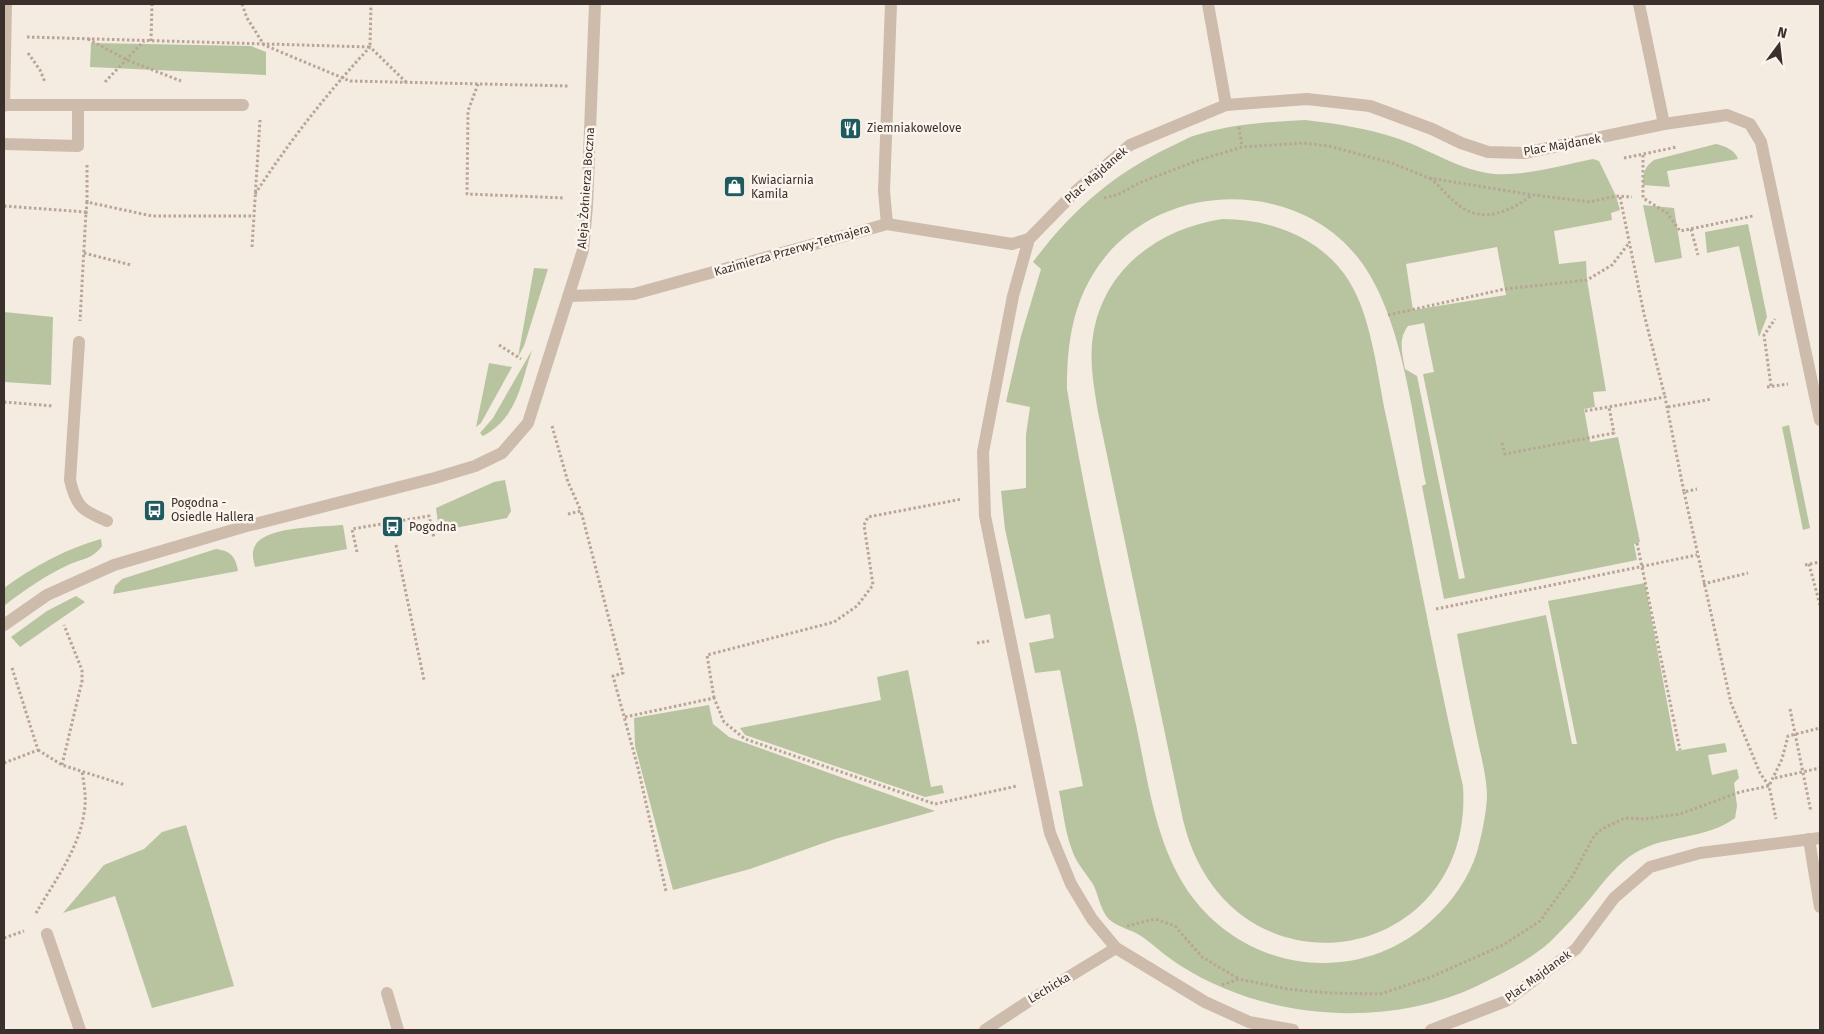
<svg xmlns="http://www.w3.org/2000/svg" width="1824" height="1034" font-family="'Fira Sans',sans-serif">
	<rect width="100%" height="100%" fill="#f4ebe1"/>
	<g fill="#b8c4a0" fill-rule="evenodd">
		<polygon points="91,43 251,46 266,52 266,75 90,67"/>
		<path d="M1305,120C1337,124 1368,128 1399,139C1431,150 1460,171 1495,174C1527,176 1562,165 1593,159L1599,161L1616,196L1620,210L1611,213L1612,220L1554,231L1559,264L1586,261L1587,280L1606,391L1593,392L1595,407L1584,409L1590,442L1618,437L1640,542L1634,544L1637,560L1444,599L1422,486L1426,484C1412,414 1402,315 1359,259C1293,173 1147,181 1092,276C1071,311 1067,350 1067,389C1085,500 1110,611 1135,720C1148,779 1155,848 1193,898C1251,974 1361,986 1432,920C1452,902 1469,878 1477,852C1482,834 1486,815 1487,797C1487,778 1481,756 1477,737C1470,703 1463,668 1457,634L1546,615L1572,744H1577L1548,601L1645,583L1676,751L1725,743L1727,752L1708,755L1712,775L1737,769L1739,778L1734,783L1737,806L1735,818C1706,840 1666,834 1635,853C1617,864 1606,879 1593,895C1580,911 1565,927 1550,942C1530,960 1501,974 1477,986C1386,1029 1266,1020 1181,966C1168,958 1156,947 1144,938C1133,929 1112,927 1105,914C1100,906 1098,895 1094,886C1087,874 1076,863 1072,850C1065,832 1063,810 1059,791L1083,786L1060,670L1035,673L1029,643L1054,638L1050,614L1025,619L1005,529L1001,491L1026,488V435L1030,407L1006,402L1021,336L1041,269L1033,262C1071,211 1114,173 1172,146C1181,142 1190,136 1200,134C1234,124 1270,122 1305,120ZM1497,247L1506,295L1413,310L1406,264ZM1424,323L1434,372L1423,374L1465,578L1459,579L1417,376L1405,369C1402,353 1398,339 1408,326Z"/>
		<path d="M1716,144C1725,146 1735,150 1738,159L1667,171L1670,187L1643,185C1643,174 1644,167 1654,160Z"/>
		<polygon points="1643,205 1674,208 1682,258 1655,263"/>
		<path d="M1223,219C1272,219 1323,239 1349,281C1372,318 1377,374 1386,416C1413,539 1434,663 1463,786C1475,968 1228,1007 1183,820L1098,412C1094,387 1089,362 1093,336C1103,269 1159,228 1223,219Z"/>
		<polygon points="1748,224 1767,317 1759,337 1739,246 1707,253 1705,232"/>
		<polygon points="534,268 548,269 524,346 518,357"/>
		<polygon points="4,312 53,317 51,385 4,382"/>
		<path d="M532,350C521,384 517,418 483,436L480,433L493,418Z"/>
		<polygon points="489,363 512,367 481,423 476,427"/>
		<polygon points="1789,425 1810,528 1803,530 1782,427"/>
		<polygon points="505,480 511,511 507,518 439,531 436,508 494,482"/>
		<path d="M343,525L347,549L255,567C253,558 251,552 256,544C269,526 322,527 343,525Z"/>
		<path d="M101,539L102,546C93,559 81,559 68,565C45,576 24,590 4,606V588C34,566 66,549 101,539Z"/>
		<path d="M216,549C231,551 235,556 238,571L113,594L115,586L122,579Z"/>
		<polygon points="76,596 85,602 20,647 11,637 47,611"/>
		<polygon points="908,670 931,787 942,785 944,793 925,797 745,735 740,728 881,700 877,677"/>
		<polygon points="709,705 713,724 729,737 935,811 835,839 750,869 673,890 635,746 634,718"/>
		<polygon points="186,825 234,986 152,1008 115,896 63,913 104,865 144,849 162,832"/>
	</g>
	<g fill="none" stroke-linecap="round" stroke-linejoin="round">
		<g stroke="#b9a596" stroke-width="3" stroke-dasharray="2.5 2.5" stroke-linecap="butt">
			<polyline points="242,4 247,18 264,45 350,81 570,86"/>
			<polyline points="27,37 370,47 371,4"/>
			<polyline points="88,39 127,60 181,81"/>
			<polyline points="151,41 152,4"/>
			<polyline points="28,53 40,70 45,82"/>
			<polyline points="105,82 144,41"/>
			<polyline points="478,84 468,111 467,194 565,198"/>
			<polyline points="1239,127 1242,147"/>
			<polyline points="1643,155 1643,198 1667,213 1680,231 1753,216"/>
			<polyline points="1624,158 1677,147"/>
			<polyline points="87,165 87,202 152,216 253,216"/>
			<path d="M1430,178C1439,185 1446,195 1455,202C1480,225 1508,213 1532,195"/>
			<path d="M255,194C289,142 327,93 370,47L407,83"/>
			<polyline points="1620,197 1644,314 1665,397"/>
			<polyline points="1104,198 1117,195 1139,183 1199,160 1242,147 1303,143 1329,146 1392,163 1429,178 1527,194 1590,202 1616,196 1632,197"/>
			<polyline points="4,206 86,212 80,321"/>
			<polyline points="86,214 87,202"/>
			<polyline points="1691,229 1698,255"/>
			<polyline points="252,247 260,120"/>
			<polyline points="84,253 131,265"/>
			<polyline points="1388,315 1505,289 1587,280 1612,265 1629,243"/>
			<polyline points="499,345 521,359"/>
			<polyline points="1771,386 1764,335 1775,319"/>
			<polyline points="1767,387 1788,384"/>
			<polyline points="4,402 53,406"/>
			<polyline points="1668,407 1712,399"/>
			<polyline points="1585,411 1665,397 1684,492 1697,489"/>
			<polyline points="552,426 568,482 581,511"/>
			<polyline points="1502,443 1505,454 1614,433 1609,407"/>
			<polyline points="1684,492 1731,703 1760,773 1769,786 1776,819"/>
			<polyline points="568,514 581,511 623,673 613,676 638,768 666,891"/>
			<polyline points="1637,543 1680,750"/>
			<polyline points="396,545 424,680"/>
			<polyline points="357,552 352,529 429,516 434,538"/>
			<polyline points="1809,564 1820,605"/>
			<polyline points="1805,565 1820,562"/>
			<polyline points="1703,584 1748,573"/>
			<polyline points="1436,609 1697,555"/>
			<polyline points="977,643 989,641"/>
			<polyline points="714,698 707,655 834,622 857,606 873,585 864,525 868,517 962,499"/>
			<polyline points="1790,709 1811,812"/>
			<polyline points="625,717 714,698 724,722 745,739 935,804 1017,786"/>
			<polyline points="38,750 62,765 125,785"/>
			<polyline points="4,763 38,750 12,668"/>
			<polyline points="62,765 82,681 82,670 64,625"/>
			<polyline points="1775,778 1820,768"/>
			<path d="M36,913C54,882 79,849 84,813C87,799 84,785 82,771"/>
			<polyline points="1127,926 1155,919 1175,926 1202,957 1239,979"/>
			<polyline points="4,938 24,931"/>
			<polyline points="1222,985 1239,979 1287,989 1329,993 1380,994 1431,977 1503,945 1540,921 1572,877 1594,836 1602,829 1625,818 1644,819 1680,814 1740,792 1769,786 1782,759 1788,736 1820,728"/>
		</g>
		<g stroke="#cdbbac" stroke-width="12">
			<polyline points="1208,4 1226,105"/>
			<polyline points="1639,4 1664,124"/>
			<polyline points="4,105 243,105"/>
			<polyline points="4,106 6,4"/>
			<polyline points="4,144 78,146 78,105"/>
			<polyline points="887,224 884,191 891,4"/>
			<polyline points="569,296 634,294 887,224 1012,244 1029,239"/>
			<path d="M79,342L70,480C76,507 83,511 107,521"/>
			<polyline points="4,625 47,595 114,565 243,527 435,478 475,466 502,453 528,423 583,250 587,206 595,4"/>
			<polyline points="1809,839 1820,907"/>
			<polyline points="47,934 80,1030"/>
			<polyline points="387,993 398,1030"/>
			<polyline points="985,1030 1029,1001 1116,948"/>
			<polyline points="1293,1030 1249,1022 1205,1002 1116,948 1092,919 1071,884 1050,833 985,516 983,452 1013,296 1029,239 1077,190 1130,145 1226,105 1307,99 1370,106 1432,129 1461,143 1488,152 1524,153 1664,124 1727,115 1750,124 1761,142 1820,420"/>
			<polyline points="1431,1030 1506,1001 1576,949 1614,898 1650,867 1700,853 1820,838"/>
		</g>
	</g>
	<defs>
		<symbol id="restaurant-square" viewBox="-11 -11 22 22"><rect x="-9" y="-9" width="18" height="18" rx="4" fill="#1f5a5e" stroke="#fbf5ee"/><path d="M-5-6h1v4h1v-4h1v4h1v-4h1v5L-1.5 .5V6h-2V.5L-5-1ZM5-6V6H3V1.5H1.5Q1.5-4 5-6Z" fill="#fff"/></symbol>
		<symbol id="shop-square" viewBox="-11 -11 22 22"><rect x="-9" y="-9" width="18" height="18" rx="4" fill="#1f5a5e" stroke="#fbf5ee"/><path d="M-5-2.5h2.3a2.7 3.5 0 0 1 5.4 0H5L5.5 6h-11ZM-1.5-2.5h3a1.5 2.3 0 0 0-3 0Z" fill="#fff"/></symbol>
		<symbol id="bus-square" viewBox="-11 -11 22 22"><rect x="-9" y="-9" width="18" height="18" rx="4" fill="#1f5a5e" stroke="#fbf5ee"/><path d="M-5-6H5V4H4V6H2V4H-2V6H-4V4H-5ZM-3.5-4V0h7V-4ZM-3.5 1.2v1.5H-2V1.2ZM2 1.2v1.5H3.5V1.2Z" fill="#fff"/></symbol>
	</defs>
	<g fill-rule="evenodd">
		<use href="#restaurant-square" x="838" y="116" width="25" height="25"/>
		<use href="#shop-square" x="722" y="174" width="25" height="25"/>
		<use href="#bus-square" x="142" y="498" width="25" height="25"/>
		<use href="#bus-square" x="380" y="514" width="25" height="25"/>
	</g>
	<g text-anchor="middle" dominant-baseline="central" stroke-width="5" stroke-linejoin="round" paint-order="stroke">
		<g font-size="12" fill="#3b302b" stroke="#fbf5ee" text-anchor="start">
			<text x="867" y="128">Ziemniakowelove</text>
			<text x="751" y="180">Kwiaciarnia<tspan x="751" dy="14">Kamila</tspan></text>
			<text x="171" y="503">Pogodna -<tspan x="171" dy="14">Osiedle Hallera</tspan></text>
			<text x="409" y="527">Pogodna</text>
		</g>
		<g font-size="12" fill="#3b302b" stroke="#fbf5ee">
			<text transform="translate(1562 145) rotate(-10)">Plac Majdanek</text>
			<text transform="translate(1096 175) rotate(-41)">Plac Majdanek</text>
			<text transform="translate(586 188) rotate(-86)">Aleja Żołnierza Boczna</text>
			<text transform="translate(792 250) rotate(-16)">Kazimierza Przerwy-Tetmajera</text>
			<text transform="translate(1538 976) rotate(-36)">Plac Majdanek</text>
			<text transform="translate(1049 988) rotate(-31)">Lechicka</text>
		</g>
	</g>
	<rect width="1824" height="1034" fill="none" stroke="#3b302b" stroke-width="10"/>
	<g transform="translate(1779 45) rotate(15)" stroke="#fbf5ee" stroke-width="4" paint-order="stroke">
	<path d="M0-4L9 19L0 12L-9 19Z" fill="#3b302b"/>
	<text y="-8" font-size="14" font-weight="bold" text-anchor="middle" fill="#3b302b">N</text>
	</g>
</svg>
